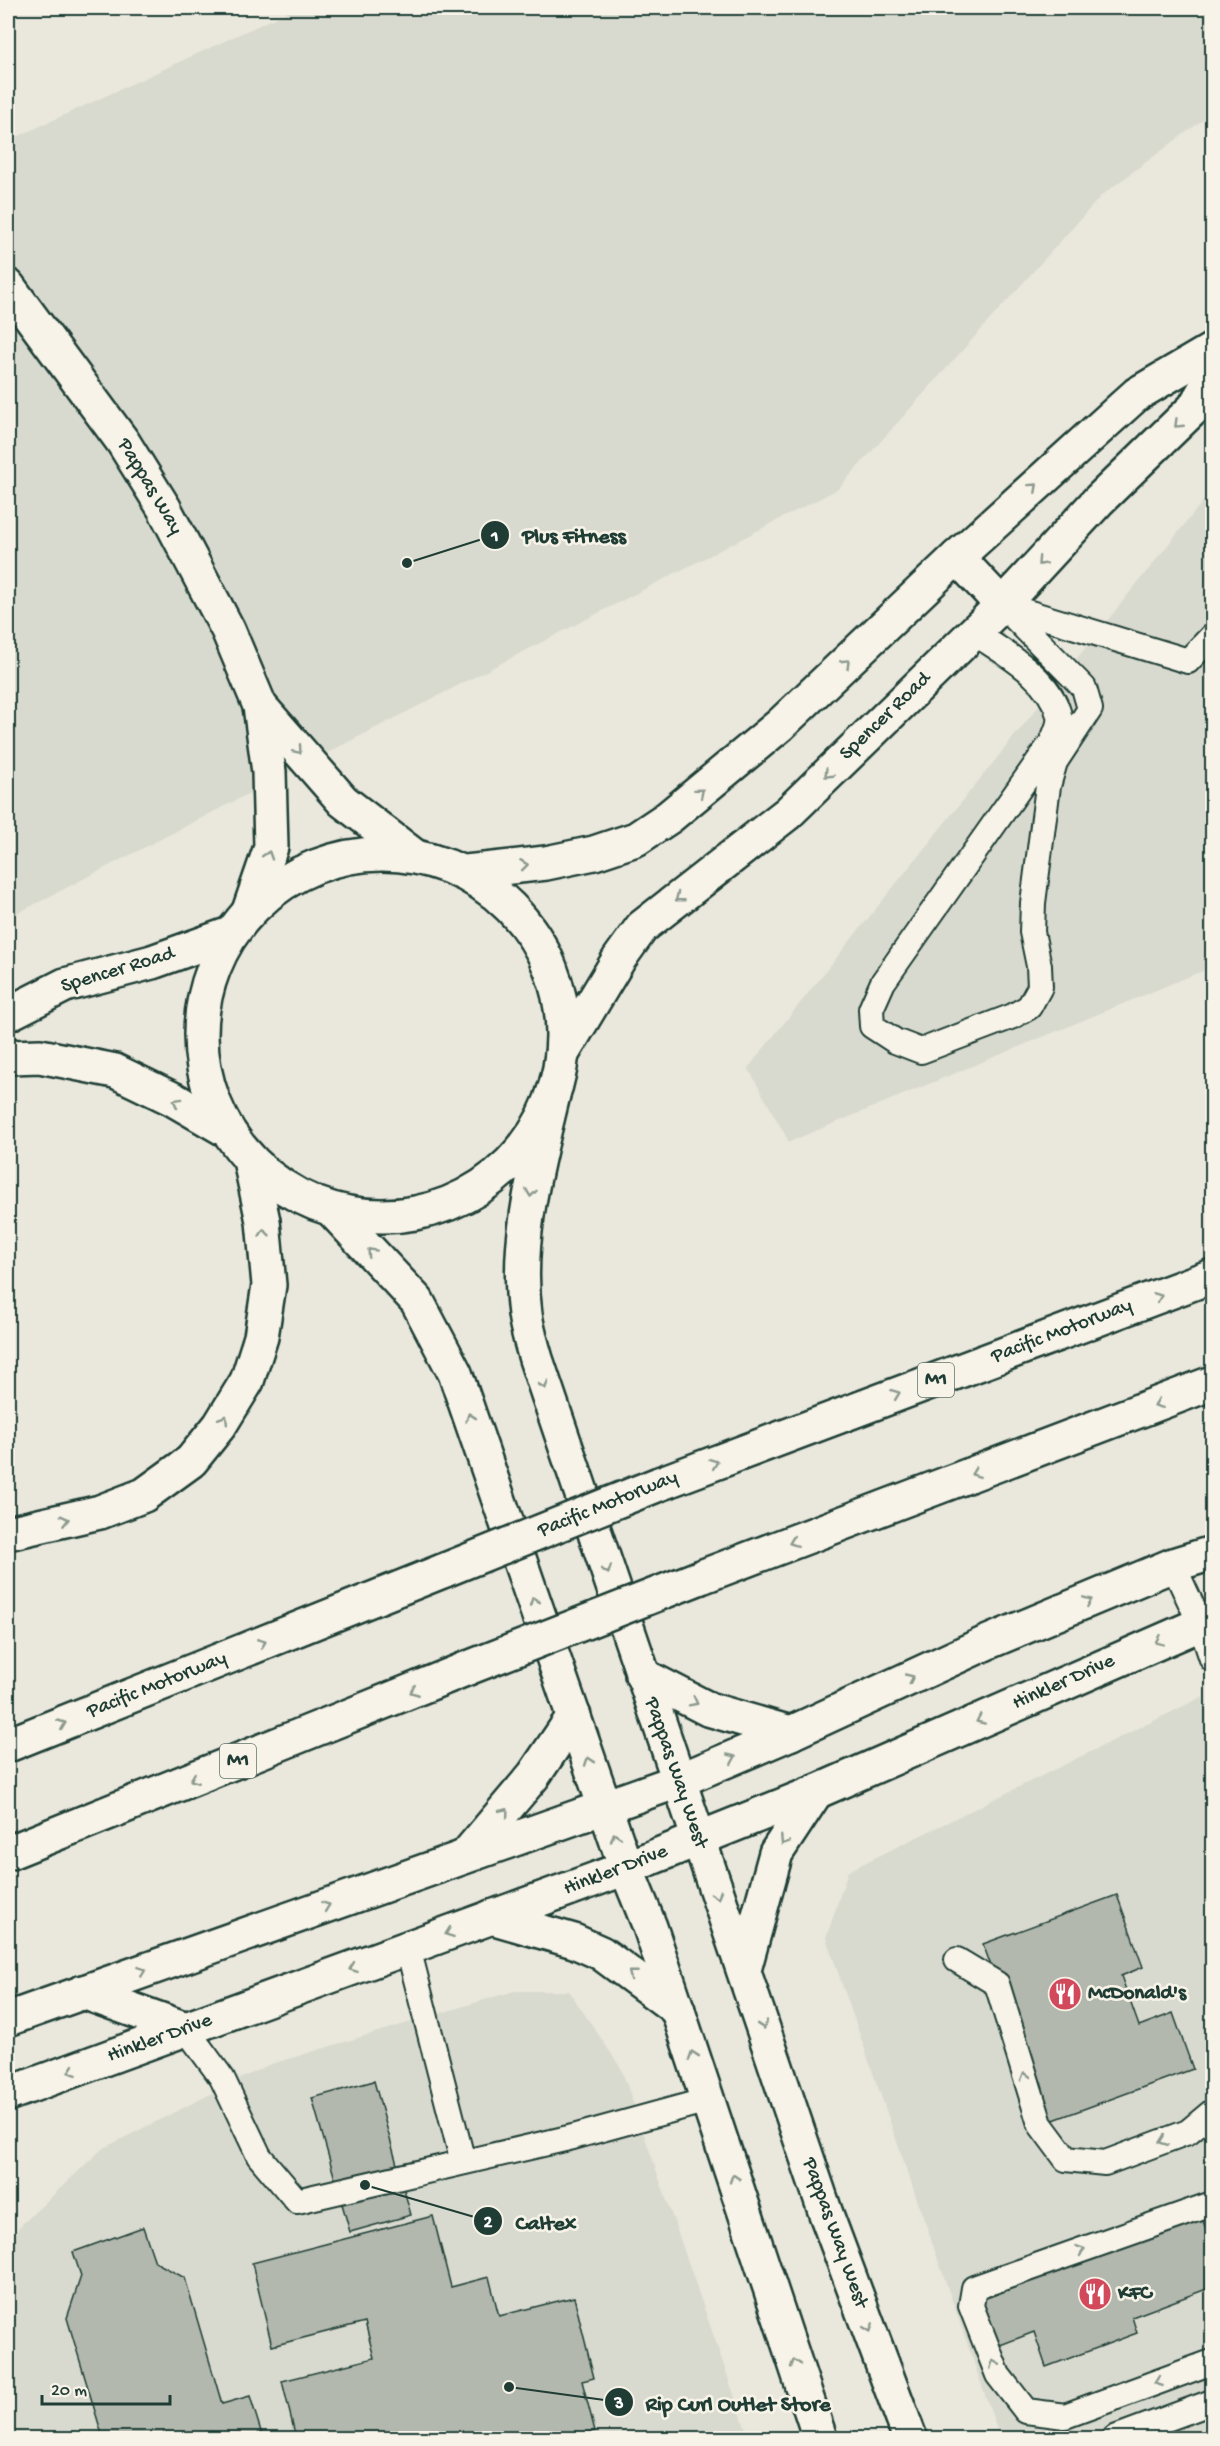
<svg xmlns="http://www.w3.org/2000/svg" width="1220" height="2446" font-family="'Gochi Hand',sans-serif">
	<rect width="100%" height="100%" fill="#eae8dd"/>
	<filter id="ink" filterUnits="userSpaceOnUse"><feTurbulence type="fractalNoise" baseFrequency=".0167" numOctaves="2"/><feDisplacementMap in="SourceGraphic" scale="12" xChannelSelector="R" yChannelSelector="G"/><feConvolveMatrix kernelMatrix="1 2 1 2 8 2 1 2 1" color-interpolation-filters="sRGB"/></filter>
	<g filter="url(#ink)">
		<g fill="#d9dacf">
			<polygon points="296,8 1212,8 1212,113 1102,195 838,489 8,918 8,141"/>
			<polygon points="1212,490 1212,967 789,1142 748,1068"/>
			<polygon points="1202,1697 1212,1725 1212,2438 1000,2438 826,1938 848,1871"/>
			<polygon points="514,1991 569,1991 621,2068 749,2438 8,2438 8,2244 19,2227 102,2149 268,2065"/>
		</g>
		<g fill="#b2b8ae" stroke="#1f3d34" stroke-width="1.5">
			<polygon points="1117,1895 1143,1967 1121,1976 1139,2026 1173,2013 1193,2069 1048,2122 983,1944"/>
			<polygon points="374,2081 411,2215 350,2232 312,2098"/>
			<polygon points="433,2216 451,2287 489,2277 499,2316 574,2297 594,2378 582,2381 595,2431 564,2438 296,2438 282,2381 374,2358 365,2322 272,2346 252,2263"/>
			<polygon points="1202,2218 1212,2246 1212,2287 1132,2317 1137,2333 1046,2367 1034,2332 995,2347 978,2301"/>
			<polygon points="143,2227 155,2262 185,2278 222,2404 250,2396 263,2438 103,2438 67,2318 81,2276 73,2252"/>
		</g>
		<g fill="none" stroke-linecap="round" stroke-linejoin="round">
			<defs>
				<g id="service">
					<polyline points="1004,605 1188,661 1212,636"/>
					<path d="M973,632C1004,653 1049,676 1059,715C1061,724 1055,734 1052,742L883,982L871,1009L872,1026L895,1041L921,1051L1013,1016L1029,1007L1040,987L1039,966L1032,932L1033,903L1048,786L1055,762L1090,709L1084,688L1002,605"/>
					<polyline points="1173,1565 1200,1623 1212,1659"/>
					<polyline points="408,1948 463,2162"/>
					<polyline points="957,1960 997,1984 1040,2124 1066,2159 1105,2163 1188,2132 1212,2112"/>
					<polyline points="186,2029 222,2078 259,2156 297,2201 573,2137 708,2100"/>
					<polyline points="1212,2204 974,2288 971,2306 998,2375 1026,2411 1065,2416 1212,2362"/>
					<polyline points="1115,2438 1212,2402"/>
				</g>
				<g id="tertiary">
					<polyline points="8,286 123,442 164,508 228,630 260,706 269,772 271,847 249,911"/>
					<polyline points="957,557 1002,605"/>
					<polyline points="260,706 343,801 413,855"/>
					<circle cx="382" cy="1035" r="181"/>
					<polyline points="466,872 546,863 594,853 636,839 669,817 780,725 957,557 1137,394 1212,350"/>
					<polyline points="8,1014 65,985 152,962 230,934"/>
					<polyline points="8,1054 11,1057 40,1056 115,1071 173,1099 228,1131"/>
					<polyline points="562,1054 619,959 642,927 788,813 1002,605 1098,501 1194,408 1212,377"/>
					<path d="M553,1095C536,1166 515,1241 525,1314C527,1329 532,1345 536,1359L826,2214L910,2438"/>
					<polyline points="332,1210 417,1301 455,1373 626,1868 650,1927 820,2438"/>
					<polyline points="642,1675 708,1709 791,1733"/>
					<polyline points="469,1852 534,1775 574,1716"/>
					<polyline points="491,1917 574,1941 601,1953 678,2010"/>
					<polyline points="744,1970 776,1853 816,1792"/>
					<polyline points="83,1992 186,2029"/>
					<polyline points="8,2019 678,1781 791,1733 986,1643 1173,1565 1212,1553"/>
					<polyline points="8,2094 626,1868 816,1792 1212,1619"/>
				</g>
				<g id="motorway">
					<polyline points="659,1484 1212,1276"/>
					<polyline points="8,1533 100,1512 144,1495 191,1461 220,1425 247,1381 261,1337 269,1285 263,1221 250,1160"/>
					<polyline points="701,1577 1212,1383"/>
					<polyline points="8,1745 445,1570"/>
					<polyline points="8,1853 468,1668"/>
				</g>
			</defs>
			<use href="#service" stroke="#1f3d34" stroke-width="28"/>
			<use href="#tertiary" stroke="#1f3d34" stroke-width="38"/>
			<use href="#motorway" stroke="#1f3d34" stroke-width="38"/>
			<use href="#service" stroke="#f7f3e8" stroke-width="24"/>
			<use href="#tertiary" stroke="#f7f3e8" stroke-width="33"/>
			<use href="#motorway" stroke="#f7f3e8" stroke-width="33"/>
			<defs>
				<g id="motorway-bridge">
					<polyline points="445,1570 659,1484"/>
					<polyline points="468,1668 701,1577"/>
				</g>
			</defs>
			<use href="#motorway-bridge" stroke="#1f3d34" stroke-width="38" stroke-linecap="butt"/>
			<use href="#motorway-bridge" stroke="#f7f3e8" stroke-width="33"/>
		</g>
		<defs><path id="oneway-chevron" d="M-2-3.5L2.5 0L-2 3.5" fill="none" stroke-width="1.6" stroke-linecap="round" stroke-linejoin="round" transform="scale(1.5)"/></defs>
		<g stroke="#8b988e">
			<use href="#oneway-chevron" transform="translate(1178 424) rotate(136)"/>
			<use href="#oneway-chevron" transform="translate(1034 487) rotate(-42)"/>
			<use href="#oneway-chevron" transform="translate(1041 562) rotate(133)"/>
			<use href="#oneway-chevron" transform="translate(846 663) rotate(-44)"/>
			<use href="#oneway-chevron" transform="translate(298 750) rotate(49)"/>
			<use href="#oneway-chevron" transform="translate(828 774) rotate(136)"/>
			<use href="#oneway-chevron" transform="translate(700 792) rotate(-40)"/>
			<use href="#oneway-chevron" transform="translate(268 855) rotate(-72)"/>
			<use href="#oneway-chevron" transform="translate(524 865) rotate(-7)"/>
			<use href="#oneway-chevron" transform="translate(679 898) rotate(142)"/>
			<use href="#oneway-chevron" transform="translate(177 1102) rotate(-151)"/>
			<use href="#oneway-chevron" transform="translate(531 1193) rotate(98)"/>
			<use href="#oneway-chevron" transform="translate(264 1233) rotate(-96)"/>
			<use href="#oneway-chevron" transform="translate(371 1252) rotate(-133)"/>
			<use href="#oneway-chevron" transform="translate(1158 1297) rotate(-21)"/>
			<use href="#oneway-chevron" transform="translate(544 1385) rotate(71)"/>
			<use href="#oneway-chevron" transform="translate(896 1394) rotate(-21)"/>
			<use href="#oneway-chevron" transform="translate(1158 1404) rotate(159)"/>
			<use href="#oneway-chevron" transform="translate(470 1417) rotate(-109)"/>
			<use href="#oneway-chevron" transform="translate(224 1419) rotate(-58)"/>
			<use href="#oneway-chevron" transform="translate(714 1463) rotate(-21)"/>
			<use href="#oneway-chevron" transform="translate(975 1473) rotate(159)"/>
			<use href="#oneway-chevron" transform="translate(65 1520) rotate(-14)"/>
			<use href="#oneway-chevron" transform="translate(793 1542) rotate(159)"/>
			<use href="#oneway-chevron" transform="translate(607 1570) rotate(71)"/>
			<use href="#oneway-chevron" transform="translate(534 1601) rotate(-109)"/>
			<use href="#oneway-chevron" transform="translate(1088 1601) rotate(-23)"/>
			<use href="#oneway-chevron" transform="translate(1159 1641) rotate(156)"/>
			<use href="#oneway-chevron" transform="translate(262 1643) rotate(-22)"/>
			<use href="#oneway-chevron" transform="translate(910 1678) rotate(-25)"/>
			<use href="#oneway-chevron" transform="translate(414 1691) rotate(158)"/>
			<use href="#oneway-chevron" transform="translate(694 1702) rotate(27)"/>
			<use href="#oneway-chevron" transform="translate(980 1720) rotate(156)"/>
			<use href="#oneway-chevron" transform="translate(62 1724) rotate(-22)"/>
			<use href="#oneway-chevron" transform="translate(732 1758) rotate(-23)"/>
			<use href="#oneway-chevron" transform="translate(589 1761) rotate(-109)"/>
			<use href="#oneway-chevron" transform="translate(194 1779) rotate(158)"/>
			<use href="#oneway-chevron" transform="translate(505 1812) rotate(-50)"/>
			<use href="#oneway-chevron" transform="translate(615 1837) rotate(-109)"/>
			<use href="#oneway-chevron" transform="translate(784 1841) rotate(123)"/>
			<use href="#oneway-chevron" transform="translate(717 1895) rotate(70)"/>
			<use href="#oneway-chevron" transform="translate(326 1906) rotate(-20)"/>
			<use href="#oneway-chevron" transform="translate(449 1933) rotate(160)"/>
			<use href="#oneway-chevron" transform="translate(353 1968) rotate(160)"/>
			<use href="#oneway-chevron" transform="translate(142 1971) rotate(-20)"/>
			<use href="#oneway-chevron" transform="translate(632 1974) rotate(-142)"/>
			<use href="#oneway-chevron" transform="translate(763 2025) rotate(71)"/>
			<use href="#oneway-chevron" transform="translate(693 2055) rotate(-109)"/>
			<use href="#oneway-chevron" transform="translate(72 2071) rotate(160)"/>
			<use href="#oneway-chevron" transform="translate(1025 2076) rotate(-107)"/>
			<use href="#oneway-chevron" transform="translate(1163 2141) rotate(160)"/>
			<use href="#oneway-chevron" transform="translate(734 2178) rotate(-108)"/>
			<use href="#oneway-chevron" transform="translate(1081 2250) rotate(-19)"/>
			<use href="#oneway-chevron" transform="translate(869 2328) rotate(69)"/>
			<use href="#oneway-chevron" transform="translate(795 2363) rotate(-108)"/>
			<use href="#oneway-chevron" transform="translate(994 2364) rotate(-112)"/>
			<use href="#oneway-chevron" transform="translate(1158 2382) rotate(160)"/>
		</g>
	</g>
	<defs>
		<symbol id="restaurant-disc" viewBox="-11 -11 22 22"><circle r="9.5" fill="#d1495b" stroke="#f7f3e8"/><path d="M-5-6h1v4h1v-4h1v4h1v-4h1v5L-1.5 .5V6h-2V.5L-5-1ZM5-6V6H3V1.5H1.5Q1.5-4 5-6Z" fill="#fff"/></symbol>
	</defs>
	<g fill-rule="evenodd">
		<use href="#restaurant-disc" x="1046" y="1975" width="38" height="38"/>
		<use href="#restaurant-disc" x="1076" y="2275" width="38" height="38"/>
	</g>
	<g text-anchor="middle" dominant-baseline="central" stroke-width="5" stroke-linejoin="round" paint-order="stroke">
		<g fill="#f7f3e8" stroke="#60746a" stroke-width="1.5">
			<rect x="918" y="1363" width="36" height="34" rx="4.5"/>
			<rect x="220" y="1744" width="36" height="34" rx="4.5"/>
		</g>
		<g font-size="20" font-weight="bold" fill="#1f3d34">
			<text x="936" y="1380">M1</text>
			<text x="238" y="1761">M1</text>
		</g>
		<g font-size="21" fill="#1f3d34" stroke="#f7f3e8">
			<text transform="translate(149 487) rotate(59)">Pappas Way</text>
			<text transform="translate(886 717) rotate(-44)">Spencer Road</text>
			<text transform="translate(118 971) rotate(-17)">Spencer Road</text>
			<text transform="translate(1062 1332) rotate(-21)">Pacific Motorway</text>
			<text transform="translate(608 1505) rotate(-22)">Pacific Motorway</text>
			<text transform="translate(1064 1683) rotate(-24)">Hinkler Drive</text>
			<text transform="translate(157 1686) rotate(-22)">Pacific Motorway</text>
			<text transform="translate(675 1773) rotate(71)">Pappas Way West</text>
			<text transform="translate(616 1871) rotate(-21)">Hinkler Drive</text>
			<text transform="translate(160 2039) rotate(-20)">Hinkler Drive</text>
			<text transform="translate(834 2233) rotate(70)">Pappas Way West</text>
		</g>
		<g font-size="21" font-weight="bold" fill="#1f3d34" stroke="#f7f3e8" text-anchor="start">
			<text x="1088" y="1994">McDonald's</text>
			<text x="1118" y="2294">KFC</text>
		</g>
	</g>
	<path fill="none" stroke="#1f3d34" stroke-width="2" d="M407 563L495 535M365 2185L488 2221M509 2387L619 2402"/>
	<g fill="#1f3d34" stroke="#f7f3e8" stroke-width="2">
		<circle cx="407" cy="563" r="6"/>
		<circle cx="365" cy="2185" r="6"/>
		<circle cx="509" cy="2387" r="6"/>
		<circle cx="495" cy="535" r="15"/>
		<circle cx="488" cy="2221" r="15"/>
		<circle cx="619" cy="2402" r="15"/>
	</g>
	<g font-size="18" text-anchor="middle" font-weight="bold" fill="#fff">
		<text x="495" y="541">1</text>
		<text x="488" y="2227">2</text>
		<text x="619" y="2408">3</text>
	</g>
	<g font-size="22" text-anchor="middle" font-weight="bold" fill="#1f3d34" stroke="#f7f3e8" stroke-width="5" stroke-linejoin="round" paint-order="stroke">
		<text x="574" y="542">Plus Fitness</text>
		<text x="546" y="2229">Caltex</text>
		<text x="738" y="2410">Rip Curl Outlet Store</text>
	</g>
	<rect width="1220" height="2446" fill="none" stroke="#f7f3e8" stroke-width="30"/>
	<rect x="15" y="15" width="1190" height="2416" fill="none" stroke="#1f3d34" stroke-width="2" filter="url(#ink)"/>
	<path d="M42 2395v9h128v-9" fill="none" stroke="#1f3d34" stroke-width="3"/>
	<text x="51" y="2395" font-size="18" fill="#1f3d34" stroke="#f7f3e8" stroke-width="4.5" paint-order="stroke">20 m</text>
</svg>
